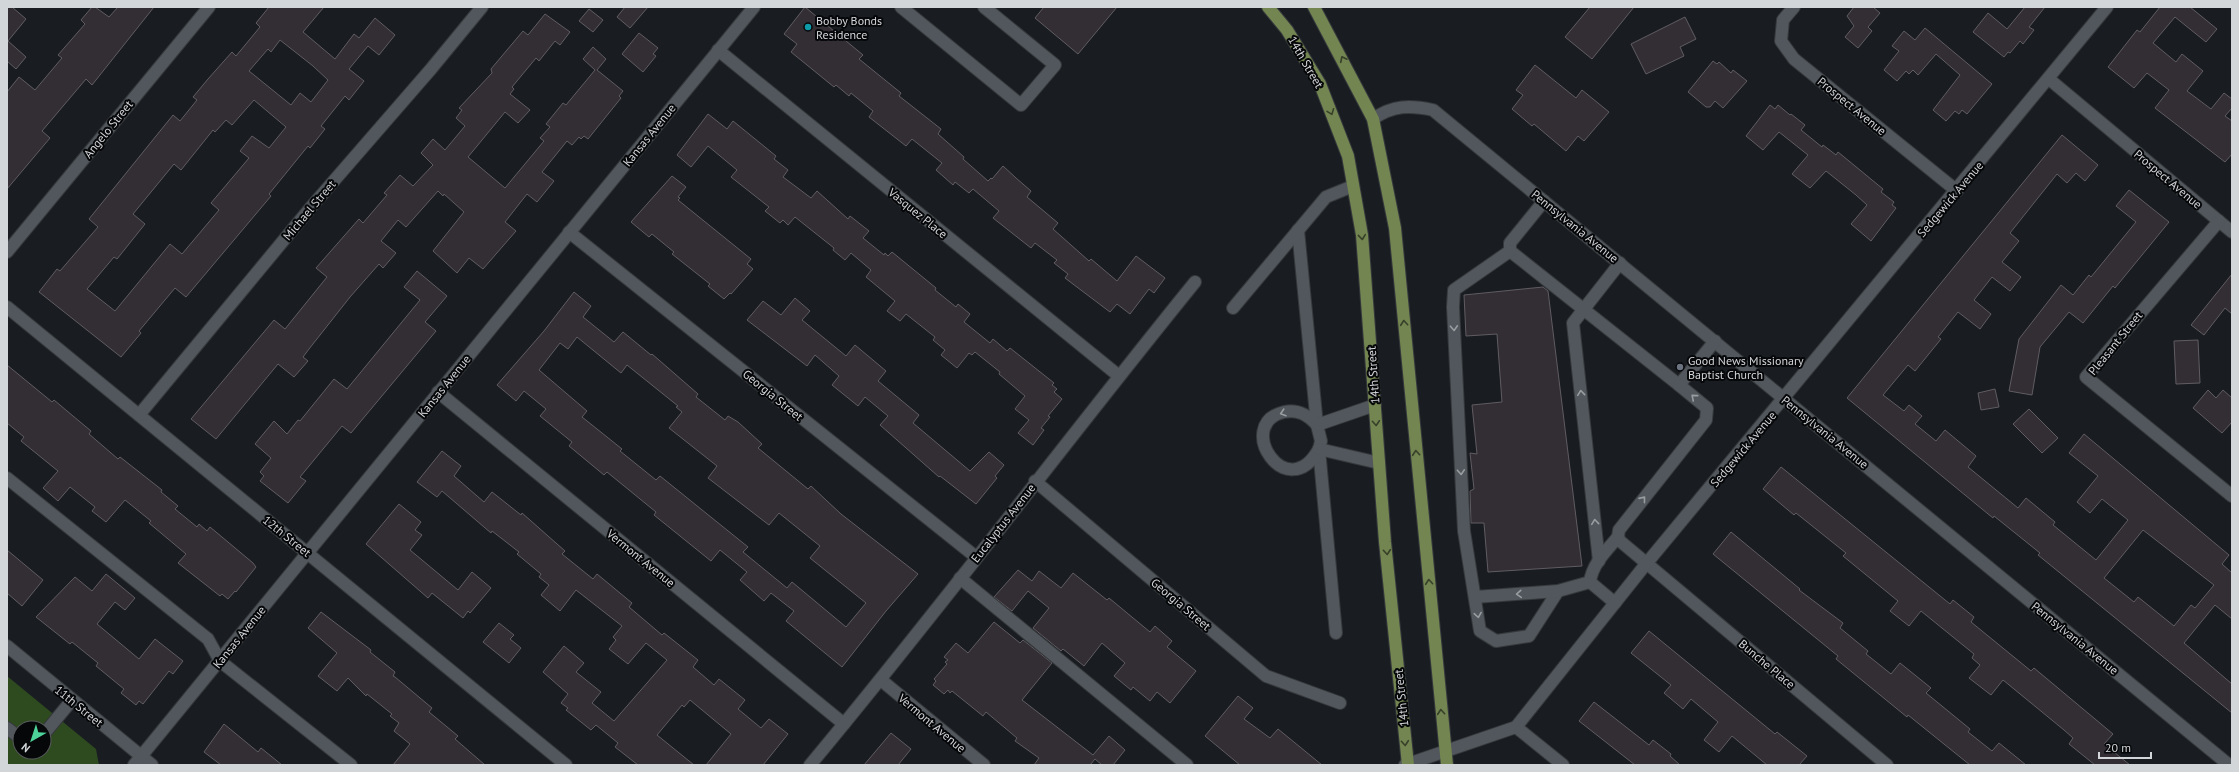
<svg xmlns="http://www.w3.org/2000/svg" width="2239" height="772" font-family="'PT Sans',sans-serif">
	<rect width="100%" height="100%" fill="#191d22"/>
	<path fill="#2e4a1f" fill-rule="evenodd" d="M7,676L96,749L99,765H7ZM20,728H44V752H20Z"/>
	<g fill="#322e34" stroke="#605c62" fill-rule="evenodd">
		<polygon points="7,7 12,7 26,19 8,41 26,57 16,69 7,61"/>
		<polygon points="92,7 95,7 109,17 118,7 154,7 92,85 86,79 42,131 50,138 7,189 7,92 19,77 35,90 62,58 58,55 85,24 81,20"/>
		<path d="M269,7H324L303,32L335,59L354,34L359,38L375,18L395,35L379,55L368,46L349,69L364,81L349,100L345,96L321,126L325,129L310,148L308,146L269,194L271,196L186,297L175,288L139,331L141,333L121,357L39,292L57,269L60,271L98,227L89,219L173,115L180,121L197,100L193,97L208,79L232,52L236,56L260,27L256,23ZM280,40L313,66L328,80L311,102L300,93L291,105L249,71L268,49L271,52ZM254,100L286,127L269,148L252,136L240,151L249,158L211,203L219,210L182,254L170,244L115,311L87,289L114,257L117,259L145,224L133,214L174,164L181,170L213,130L215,132L226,120L232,125Z"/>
		<polygon points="625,7 648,7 630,28 617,17"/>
		<polygon points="805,7 863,55 859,59 901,93 899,96 941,129 938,134 964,157 963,159 988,181 991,178 992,179 1003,166 1016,178 1031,191 1027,197 1058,223 1053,229 1089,261 1091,259 1117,281 1136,256 1165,278 1154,293 1149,289 1130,314 1117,304 1110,312 1065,278 1068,274 1054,263 1057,260 1035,243 1031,248 993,218 999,211 973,189 969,193 955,182 953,185 936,170 942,163 912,139 906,146 869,117 873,111 851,93 849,96 836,85 834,87 791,52 797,44 784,34"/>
		<polygon points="1044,7 1117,7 1078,54 1035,18"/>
		<polygon points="1590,7 1634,7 1592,59 1565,37"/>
		<polygon points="1854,7 1873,7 1880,13 1868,27 1872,31 1858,48 1845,37 1854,26 1847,16"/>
		<polygon points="2025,7 2045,7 2029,27 2034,30 2023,44 2020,41 2010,53 2008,52 2004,57 1973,32 1988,13 2007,29"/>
		<polygon points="2160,7 2190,7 2217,29 2206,42 2175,17 2153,43 2176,62 2182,54 2203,71 2187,91 2211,109 2224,93 2232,99 2232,108 2225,116 2232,121 2232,154 2225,162 2155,108 2169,90 2147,73 2134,88 2108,67 2137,30 2140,32"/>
		<polygon points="589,9 603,20 593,32 579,21"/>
		<polygon points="545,14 570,32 560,45 555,41 539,61 536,58 512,87 514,89 510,94 530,110 518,123 505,112 468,157 505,188 544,141 540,138 550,127 546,124 563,103 566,105 595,70 583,59 593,47 606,59 597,70 623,91 619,96 621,98 588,139 584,136 581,139 579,137 572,145 567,141 542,172 554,181 537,202 527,194 505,222 516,231 483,269 469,258 457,273 433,251 464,212 444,194 443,196 438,191 406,227 398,220 381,241 396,253 383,268 379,264 350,297 309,349 303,357 308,361 294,377 278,364 216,439 191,419 274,320 285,329 327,277 316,268 359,219 363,223 387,195 384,193 400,175 413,186 433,165 421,153 433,139 445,150 465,126 456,118 462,110 459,108 492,73 491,69 523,31 528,35"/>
		<polygon points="1685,17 1696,39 1680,47 1684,56 1646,74 1631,44"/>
		<polygon points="1925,28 1992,84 1967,114 1962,110 1959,114 1955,111 1946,121 1933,110 1960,75 1936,54 1918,75 1913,70 1909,74 1906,71 1897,81 1884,70 1899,51 1892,46 1904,31 1915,40"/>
		<polygon points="639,33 658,48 653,54 656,56 643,72 622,54"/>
		<polygon points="1713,61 1717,64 1719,62 1731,73 1733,70 1747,81 1723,108 1715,101 1710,107 1706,107 1688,92"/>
		<polygon points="1535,65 1576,98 1582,90 1609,112 1584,141 1578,136 1566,151 1534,124 1532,126 1512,109 1523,95 1516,90"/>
		<polygon points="1770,105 1775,109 1778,105 1790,115 1791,114 1805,125 1801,130 1822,147 1823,145 1836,155 1838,152 1883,189 1881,192 1894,202 1892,205 1896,208 1871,241 1851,224 1867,205 1856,195 1826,171 1810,188 1792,174 1808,155 1779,132 1763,150 1746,136"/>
		<polygon points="708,114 727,129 733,121 776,156 774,159 788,170 783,177 811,198 817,191 848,219 850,216 869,231 863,238 884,255 885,253 888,256 892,252 936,288 935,290 956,307 958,304 970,314 964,322 990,343 993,339 1007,351 1010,348 1054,383 1052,385 1057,389 1054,392 1062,399 1048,416 1050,417 1041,428 1044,430 1033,445 1018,433 1029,420 1015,409 1025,396 999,374 1000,372 975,352 972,355 969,353 957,368 941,355 945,350 933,340 935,337 906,314 900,321 887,311 895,301 866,277 871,270 851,253 845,260 833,250 834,248 795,217 788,225 783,220 780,223 765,211 769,207 731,177 737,170 708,146 691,167 677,155"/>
		<path d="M2062,135L2098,165L2085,181L2076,173L2067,183L2057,174L2010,233L2019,241L2002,262L2021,277L2010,291L1992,277L1974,300L1991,314L1980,329L1958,312L1938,337L1941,339L1915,371L1908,365L1883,395L1904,411L1909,405L1922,416L1915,424L1936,441L1945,430L1976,456L1968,467L2018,508L2026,498L2055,522L2053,525L2096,560L2128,520L2102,499L2090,513L2077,502L2098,476L2069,453L2084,434L2229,555L2222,564L2232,573V619L2215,605L2184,643L2232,684V713L2038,555L2040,553L1994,516L1993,518L1847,398ZM2143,530L2214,585L2195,608L2191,605L2174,626L2138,597L2134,602L2104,578Z"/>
		<polygon points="672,176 686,187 678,197 680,198 678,200 751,259 747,264 753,269 731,294 730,293 724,299 708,286 710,284 672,254 674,252 652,234 649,237 631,222"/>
		<polygon points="2129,190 2169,222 2115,288 2113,286 2083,323 2069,312 2040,347 2032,395 2009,391 2019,339 2061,285 2073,295 2089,275 2091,277 2136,222 2116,206"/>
		<polygon points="417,271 447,296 425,322 436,331 351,433 342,426 300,477 306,481 288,503 260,481 264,476 260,472 271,458 255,444 274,421 287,434 298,420 300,421 334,379 347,389 420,300 404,287"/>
		<polygon points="2232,274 2232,314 2225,308 2204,335 2191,325"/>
		<polygon points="1543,287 1548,291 1582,566 1488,572 1484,523 1471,523 1470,491 1474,489 1470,453 1477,454 1472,405 1502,402 1497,334 1466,336 1464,295"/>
		<path d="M574,292L591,306L583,317L614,342L623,332L651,355L652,354L698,394L696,397L725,420L728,416L738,422L762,444L758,448L808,489L811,486L841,514L918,574L886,611L842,667L786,621L794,611L771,593L764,601L740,580L747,572L720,550L711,561L654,515L656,512L607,472L604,475L569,446L572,442L540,416L546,409L524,391L516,401L497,385L544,331ZM577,337L621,373L627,365L678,406L676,407L682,412L669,428L717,466L708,478L769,525L779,513L820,546L810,558L866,603L846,627L792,582L787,588L743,552L748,547L660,476L656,480L620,451L622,449L582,417L587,411L539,370L560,343L568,349Z"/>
		<polygon points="795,298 810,311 802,320 846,356 855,345 886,371 878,381 919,415 913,423 970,471 989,452 1004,465 995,476 997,478 976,504 940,476 939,477 880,425 888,416 865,397 858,406 832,385 839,376 815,355 807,366 747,320 763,301 781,315"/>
		<polygon points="2198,340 2200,383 2176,384 2174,341"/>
		<polygon points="7,365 46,397 52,402 54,400 73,416 91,431 89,434 118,459 120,457 162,490 161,492 178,506 175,509 197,527 199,524 207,531 210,527 253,563 256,567 236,592 235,591 228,599 222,594 220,596 178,563 186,554 149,523 151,521 125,500 106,522 92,511 95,507 70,487 58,501 43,488 58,471 21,441 24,437 7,423"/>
		<polygon points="1995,389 1999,407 1981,410 1978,393"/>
		<polygon points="2208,390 2216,398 2223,390 2232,398 2232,422 2222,433 2193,408"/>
		<polygon points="2029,409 2058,438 2042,453 2013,424"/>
		<polygon points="442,451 461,466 454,476 484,502 492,492 521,515 522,513 565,551 562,554 593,579 597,574 632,603 629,607 662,635 664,633 698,660 693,667 714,685 719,679 745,700 738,709 761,728 769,719 788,734 763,765 706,765 731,734 690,700 684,707 682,705 657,735 694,765 638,765 615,747 618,743 596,725 591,730 566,710 568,708 561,703 568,694 543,672 564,646 584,663 576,672 601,692 592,703 614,721 667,660 646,643 628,664 609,649 616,640 613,637 622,626 576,590 560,611 541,595 549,585 539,577 541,574 517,554 519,552 492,531 491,533 442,491 437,497 417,482"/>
		<polygon points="1781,467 1950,604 1953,600 1974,617 1971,622 2031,671 2034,668 2113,734 2104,744 2130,765 2095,765 2069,744 2073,738 2064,730 2003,680 1991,695 1969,678 1980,665 1972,658 1974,654 1921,611 1909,626 1890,611 1898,601 1843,556 1846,553 1796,513 1794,515 1763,489"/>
		<polygon points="399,504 421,522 415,530 422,535 410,550 458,590 472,572 491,588 470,613 468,611 463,618 432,593 428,598 366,544"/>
		<polygon points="1731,532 1800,589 1799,590 1843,623 1840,628 1868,651 1866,654 1891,674 1900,663 1931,688 1926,693 1970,729 1968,732 1992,751 1999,743 2026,765 1970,765 1908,715 1907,717 1836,659 1838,656 1713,554"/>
		<polygon points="7,550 43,580 22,606 7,593"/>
		<polygon points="1018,570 1032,581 1039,571 1061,588 1073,573 1107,600 1109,598 1150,632 1155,626 1172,641 1167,647 1196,671 1170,703 1157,692 1150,701 1133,687 1131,690 1114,676 1125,663 1102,643 1084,666 1063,649 1061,651 1033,628 1049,608 1028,591 1012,611 994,597"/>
		<polygon points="106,574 135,598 125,610 115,602 97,624 139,659 155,639 183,661 173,674 169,671 143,704 139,701 136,705 121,693 124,689 96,666 98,663 72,642 70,644 36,617 75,577 92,591"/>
		<polygon points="321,612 371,650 370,652 395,672 393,676 395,677 432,708 429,712 458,736 455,739 485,765 393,765 410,744 394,731 399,723 390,716 392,714 367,694 366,696 348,678 337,691 318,676 337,653 308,628"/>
		<polygon points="994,622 1020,643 1023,640 1052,663 1022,700 1093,755 1109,736 1125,750 1113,765 1102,765 1095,759 1090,765 1034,765 1039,758 1015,741 1017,738 986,712 983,716 952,691 950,693 948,690 944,694 933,685 936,681 934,679 947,664 945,662 948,660 944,657 956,643 968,653"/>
		<polygon points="499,623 514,635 510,639 521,648 509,663 483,642"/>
		<polygon points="1649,631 1775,734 1777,732 1807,756 1799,765 1767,765 1732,736 1719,752 1704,740 1718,722 1691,699 1683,709 1664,693 1671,685 1631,653"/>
		<polygon points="1238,696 1253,708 1244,719 1270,738 1278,729 1322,765 1240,765 1205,736"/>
		<polygon points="1594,702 1649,745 1653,740 1671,754 1670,756 1680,765 1635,765 1579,721"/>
		<polygon points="224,724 258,752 261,748 282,765 221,765 204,752"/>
		<polygon points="891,733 911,749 898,765 864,765"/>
	</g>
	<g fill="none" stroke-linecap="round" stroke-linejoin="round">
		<defs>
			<g id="minor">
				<polyline points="901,7 1021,105 1055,65 984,7"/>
				<polyline points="1794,7 1783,20 1781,41 1794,59 1957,191"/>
				<polyline points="718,50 1119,376"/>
				<polyline points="2049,79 2232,232"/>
				<path d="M1373,119C1393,105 1410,105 1433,110L2229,765"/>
				<polyline points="1544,201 1510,243 1510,251 1679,385 1715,341"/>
				<polyline points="2219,221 2086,377 2232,496"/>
				<polyline points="1298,230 1317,425 1321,441 1319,449 1336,633"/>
				<polyline points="569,232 976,557"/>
				<polyline points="1510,251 1454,290 1453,307 1464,531 1480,631 1496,641 1529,636 1558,591"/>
				<polyline points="7,252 209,7"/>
				<polyline points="7,307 566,765"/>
				<polyline points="1233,308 1326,197 1353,186"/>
				<polyline points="1679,385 1707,408 1706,420 1619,530 1618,537 1620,541 1887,765"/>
				<polyline points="438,392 844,724"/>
				<polyline points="139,415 312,206 431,69 482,7"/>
				<path d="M1317,425C1308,415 1298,409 1284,412C1233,424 1287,507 1319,449"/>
				<polyline points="1317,425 1375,405"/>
				<polyline points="1319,449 1379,463"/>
				<polyline points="7,478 208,639 220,661 351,765"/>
				<polyline points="1035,481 1266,676 1340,703"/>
				<polyline points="1599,561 1573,323 1620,263"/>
				<polyline points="960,578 1187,765"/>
				<polyline points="1475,597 1558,591 1590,582"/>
				<path d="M1615,603L1590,582C1592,564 1607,550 1618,537"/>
				<polyline points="7,646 152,765"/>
				<polyline points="881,680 984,765"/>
				<polyline points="1516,727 1563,765"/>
				<polyline points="7,728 20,738"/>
				<polyline points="44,734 72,700"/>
				<polyline points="134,765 754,7"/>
				<path d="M810,765C942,607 1065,442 1195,282"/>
				<polyline points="1405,765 1516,727 1646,564 2107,7"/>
			</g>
			<g id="major">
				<polyline points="1268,7 1287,30 1320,84 1348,156 1362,235 1385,542 1408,765"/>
				<polyline points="1314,7 1373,119 1395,228 1447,765"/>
			</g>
		</defs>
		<use href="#minor" stroke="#36393c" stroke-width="14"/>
		<use href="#major" stroke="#36393c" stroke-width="14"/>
		<use href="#minor" stroke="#51575c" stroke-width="12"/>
		<use href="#major" stroke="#738550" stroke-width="12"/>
	</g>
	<defs><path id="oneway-chevron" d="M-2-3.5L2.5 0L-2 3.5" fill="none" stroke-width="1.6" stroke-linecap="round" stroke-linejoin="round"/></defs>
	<g stroke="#374029">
		<use href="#oneway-chevron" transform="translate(1343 59) rotate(-116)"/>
		<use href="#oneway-chevron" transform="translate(1331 112) rotate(69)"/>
		<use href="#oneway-chevron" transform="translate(1362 237) rotate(84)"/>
		<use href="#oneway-chevron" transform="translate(1404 323) rotate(-95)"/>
		<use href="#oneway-chevron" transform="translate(1376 423) rotate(86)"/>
		<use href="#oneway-chevron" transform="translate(1416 453) rotate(-95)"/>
		<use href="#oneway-chevron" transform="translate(1387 552) rotate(85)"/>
		<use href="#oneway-chevron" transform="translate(1429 582) rotate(-95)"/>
		<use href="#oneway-chevron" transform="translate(1441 712) rotate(-95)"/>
		<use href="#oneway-chevron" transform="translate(1405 743) rotate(85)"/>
	</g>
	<g stroke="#989da1">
		<use href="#oneway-chevron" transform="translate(1454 328) rotate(87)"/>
		<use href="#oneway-chevron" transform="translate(1581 393) rotate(-96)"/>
		<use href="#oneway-chevron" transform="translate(1694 397) rotate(-140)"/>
		<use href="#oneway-chevron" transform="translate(1283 413) rotate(162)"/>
		<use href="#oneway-chevron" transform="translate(1461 472) rotate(87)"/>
		<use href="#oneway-chevron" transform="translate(1643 499) rotate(-51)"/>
		<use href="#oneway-chevron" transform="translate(1595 522) rotate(-96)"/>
		<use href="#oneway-chevron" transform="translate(1519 594) rotate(176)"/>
		<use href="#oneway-chevron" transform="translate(1478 615) rotate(81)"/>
	</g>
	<circle fill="#0f9aa8" stroke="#060709" stroke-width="1.5" cx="808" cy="27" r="4"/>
	<circle fill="#6b7280" stroke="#060709" stroke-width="1.5" cx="1680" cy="367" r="4"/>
	<g text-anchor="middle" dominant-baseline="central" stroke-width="4" stroke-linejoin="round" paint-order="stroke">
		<g font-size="12" fill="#d3d6d9" stroke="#060709" text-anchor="start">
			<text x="816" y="20">Bobby Bonds<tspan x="816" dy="14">Residence</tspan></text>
			<text x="1688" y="360">Good News Missionary<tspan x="1688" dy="14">Baptist Church</tspan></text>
		</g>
		<g font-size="12" fill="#d3d6d9" stroke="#060709">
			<text transform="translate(1306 62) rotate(60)">14th Street</text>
			<text transform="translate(1852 106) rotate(39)">Prospect Avenue</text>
			<text transform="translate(108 129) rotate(-51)">Angelo Street</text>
			<text transform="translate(649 135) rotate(-51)">Kansas Avenue</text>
			<text transform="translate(2168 179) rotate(40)">Prospect Avenue</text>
			<text transform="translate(1950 199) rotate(-50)">Sedgewick Avenue</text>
			<text transform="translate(309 210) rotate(-50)">Michael Street</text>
			<text transform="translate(918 213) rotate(39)">Vasquez Place</text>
			<text transform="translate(1575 226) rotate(39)">Pennsylvania Avenue</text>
			<text transform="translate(2115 343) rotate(-51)">Pleasant Street</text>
			<text transform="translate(1373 375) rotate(-94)">14th Street</text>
			<text transform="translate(444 386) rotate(-51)">Kansas Avenue</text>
			<text transform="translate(773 395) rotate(39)">Georgia Street</text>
			<text transform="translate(1825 432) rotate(39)">Pennsylvania Avenue</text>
			<text transform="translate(1743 449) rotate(-50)">Sedgewick Avenue</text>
			<text transform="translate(1003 523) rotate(-52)">Eucalyptus Avenue</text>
			<text transform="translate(287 536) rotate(39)">12th Street</text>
			<text transform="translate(641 558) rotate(39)">Vermont Avenue</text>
			<text transform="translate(1181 604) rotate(40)">Georgia Street</text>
			<text transform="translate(239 637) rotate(-51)">Kansas Avenue</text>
			<text transform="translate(2075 638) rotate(39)">Pennsylvania Avenue</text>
			<text transform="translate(1767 664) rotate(40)">Bunche Place</text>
			<text transform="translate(1401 698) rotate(-96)">14th Street</text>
			<text transform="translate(79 706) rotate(39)">11th Street</text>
			<text transform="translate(932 723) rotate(40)">Vermont Avenue</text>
		</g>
	</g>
	<rect width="2239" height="772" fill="none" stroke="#d3d6d9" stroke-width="16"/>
	<g transform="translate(32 740) rotate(219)"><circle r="19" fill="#060709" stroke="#585a5c"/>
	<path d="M0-3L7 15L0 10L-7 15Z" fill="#4dd39a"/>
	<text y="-6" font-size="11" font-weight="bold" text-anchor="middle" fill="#d3d6d9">N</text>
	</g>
	<path d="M2099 752v6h52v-6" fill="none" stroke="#d3d6d9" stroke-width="2"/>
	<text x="2105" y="752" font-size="12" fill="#d3d6d9" stroke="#060709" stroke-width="3" paint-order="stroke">20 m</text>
</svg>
